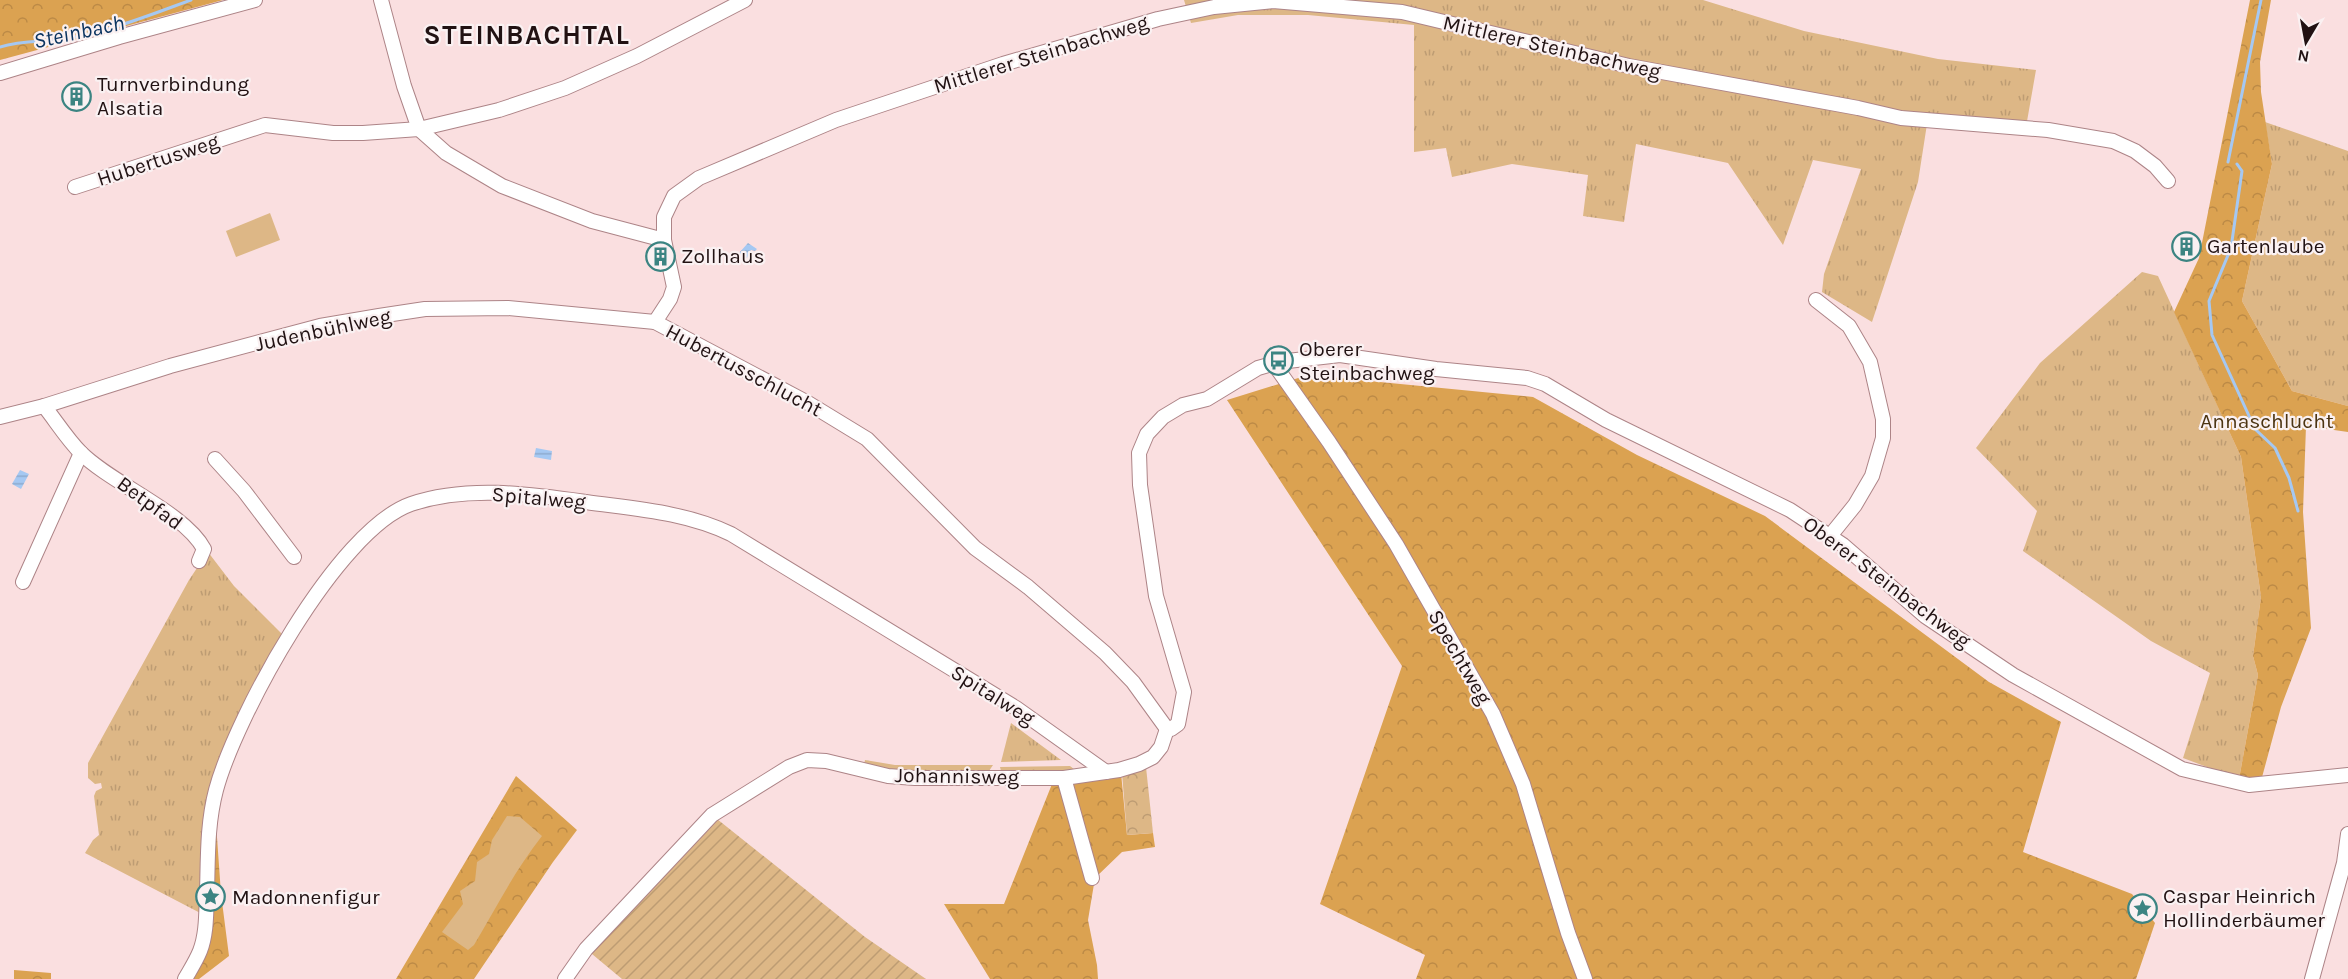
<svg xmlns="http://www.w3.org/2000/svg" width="2348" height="979" font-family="Karla,sans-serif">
	<defs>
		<pattern id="grass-tufts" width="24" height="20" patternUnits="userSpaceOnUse" patternTransform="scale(1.5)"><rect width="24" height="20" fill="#ddb786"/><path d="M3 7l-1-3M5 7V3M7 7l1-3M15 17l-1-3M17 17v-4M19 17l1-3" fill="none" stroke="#bd9c73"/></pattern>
		<pattern id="forest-crowns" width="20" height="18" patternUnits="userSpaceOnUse" patternTransform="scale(1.5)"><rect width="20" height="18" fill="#dba251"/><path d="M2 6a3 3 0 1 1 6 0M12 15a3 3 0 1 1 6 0" fill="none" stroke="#bc8a46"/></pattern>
		<pattern id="park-crowns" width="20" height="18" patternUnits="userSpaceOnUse" patternTransform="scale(1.5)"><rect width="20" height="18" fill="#ddb786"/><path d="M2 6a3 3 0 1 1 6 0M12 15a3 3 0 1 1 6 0" fill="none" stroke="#bd9c73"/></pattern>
		<pattern id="garden-furrows" width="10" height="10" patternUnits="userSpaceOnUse" patternTransform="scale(1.5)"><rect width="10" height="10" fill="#ddb786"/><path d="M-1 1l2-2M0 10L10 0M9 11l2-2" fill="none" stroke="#bd9c73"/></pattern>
		<pattern id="water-rules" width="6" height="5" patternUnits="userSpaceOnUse" patternTransform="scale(1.5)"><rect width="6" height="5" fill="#a5c8f2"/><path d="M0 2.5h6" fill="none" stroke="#8eabcf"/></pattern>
	</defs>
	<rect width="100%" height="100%" fill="#fadfe0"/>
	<g fill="url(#grass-tufts)">
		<polygon points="1184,0 1703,0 1804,31 1938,59 2036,70 2026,127 1927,124 1918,182 1872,322 1822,292 1824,274 1861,169 1813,160 1783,245 1728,163 1636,144 1624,222 1583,216 1588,175 1512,164 1452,177 1446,148 1414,152 1414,25 1308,15 1238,15 1191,23"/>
		<polygon points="2265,122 2348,151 2348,406 2292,391 2242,301 2272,164"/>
		<polygon points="2142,272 2158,276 2241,457 2261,597 2253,656 2258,675 2239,779 2183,758 2210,673 2151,641 2023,551 2037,511 1976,448 2040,363"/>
		<polygon points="208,552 234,586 282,634 276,644 279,655 217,789 206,916 85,853 93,840 99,835 94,796 96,791 102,788 101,783 95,784 88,778 88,763 189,580 201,562 206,563"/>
		<polygon points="1011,723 1061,760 1001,762"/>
		<polygon points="865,760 895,765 993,765 989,771 981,777 863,769"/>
		<polygon points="1070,766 1079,773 1001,771 1000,767"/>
	</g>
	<g fill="url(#forest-crowns)">
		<polygon points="0,0 223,0 0,60"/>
		<polygon points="2250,0 2271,0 2260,62 2261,92 2272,164 2242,301 2292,391 2348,406 2348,432 2306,426 2303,512 2311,628 2281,707 2261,781 2239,779 2258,675 2253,656 2261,597 2241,457 2174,312 2199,258"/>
		<polygon points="1308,375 1533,397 1637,455 1765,516 1989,682 2061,722 2023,852 2132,894 2155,923 2136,979 1416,979 1425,955 1320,904 1402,666 1227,400"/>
		<polygon points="1121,773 1127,835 1153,833 1155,847 1122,852 1095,878 1088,920 1097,965 1098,979 990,979 944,904 1004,904 1052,784"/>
		<polygon points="516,776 577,830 553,862 474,979 396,979"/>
		<polygon points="216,823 221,894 229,956 199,979 185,979 195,961"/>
		<polygon points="14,970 51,973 51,979 14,979"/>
	</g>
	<polygon fill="url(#park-crowns)" points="1146,767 1153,833 1127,835 1122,773"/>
	<polygon fill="url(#garden-furrows)" points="712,815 865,937 926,979 622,979 586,949"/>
	<g fill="#ddb786">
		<polygon points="270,213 280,240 236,257 226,231"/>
		<path d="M507,816L520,817L542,836C515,870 496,908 474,945L468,950L442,932L463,904L460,891L475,881L477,862L489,854L492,840Z"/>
	</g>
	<g fill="url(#water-rules)">
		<polygon points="748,243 757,249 755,251 751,250 747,258 742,259 739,253"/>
		<polygon points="536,448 552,451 551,460 534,457"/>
		<polygon points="20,470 29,474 21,489 12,484"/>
	</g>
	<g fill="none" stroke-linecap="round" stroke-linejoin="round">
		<g stroke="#a5c8f2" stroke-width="3">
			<path d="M0,47C21,40 43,42 64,39C108,32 150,15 191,0"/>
			<polyline points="2228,162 2261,0"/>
			<polyline points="2237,164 2242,171 2231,248 2209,301 2212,335 2255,429 2275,448 2289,478 2298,511"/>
		</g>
		<defs>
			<g id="minor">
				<polyline points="381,0 404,86 419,129 446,153 502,186 592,221 664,240 674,287 670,299 655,322 808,403 867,439 975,548 1028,587 1105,653 1133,682 1167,729"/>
				<polyline points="0,73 119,37 255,0"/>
				<polyline points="75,187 265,125 333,133 363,133 419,129 499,110 565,88 637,56 745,0"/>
				<polyline points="664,240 664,217 674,196 699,178 836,120 1003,64 1158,19 1214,7 1273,1 1402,12 1629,66 1858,108 1901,118 2048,130 2113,141 2135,151 2155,166 2168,181"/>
				<polyline points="1816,300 1849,326 1870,362 1883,419 1883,438 1872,476 1855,505 1830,536"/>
				<polyline points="1274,364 1329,442 1396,544 1493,714 1523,784 1568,933 1585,979"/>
				<path d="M44,406C56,421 67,439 81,453C112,484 184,512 204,549L199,561"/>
				<polyline points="0,417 44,406 170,366 320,326 379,316 425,309 508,308 655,322"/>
				<polyline points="215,459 244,491 294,557"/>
				<polyline points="23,582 81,453"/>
				<polyline points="1167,729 1171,729 1178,724 1184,692 1156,596 1140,485 1139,453 1147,434 1163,417 1183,405 1207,399 1258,368 1279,362 1340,355 1436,369 1527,378 1545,384 1606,420 1790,510 1843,545 1925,616 2013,675 2182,769 2249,785 2348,775"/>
				<polyline points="1064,778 1092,878"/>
				<path d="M185,979C190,970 196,961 200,951C207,933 206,912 207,893C208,858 207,824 216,790C236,716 337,530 411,504C467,485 529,494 586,502C636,509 685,512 731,534L1016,708L1106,772"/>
				<polyline points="565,979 586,949 712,815 789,767 807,760 826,761 888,776 915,778 1064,778 1119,770 1139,764 1153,757 1161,747 1167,729"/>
				<polyline points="2312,979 2344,863 2348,834"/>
			</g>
		</defs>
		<use href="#minor" stroke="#ad8487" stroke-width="16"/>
		<use href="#minor" stroke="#fff" stroke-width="14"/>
	</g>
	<defs>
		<symbol id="building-ring" viewBox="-11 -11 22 22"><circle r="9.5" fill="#faf1f2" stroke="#3b8482" stroke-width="1.5"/><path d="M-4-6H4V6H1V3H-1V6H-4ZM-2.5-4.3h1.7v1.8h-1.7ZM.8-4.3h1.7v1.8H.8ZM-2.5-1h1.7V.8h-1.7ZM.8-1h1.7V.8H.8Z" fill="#3b8482"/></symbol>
		<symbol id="bus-ring" viewBox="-11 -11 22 22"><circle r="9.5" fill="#faf1f2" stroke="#3b8482" stroke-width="1.5"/><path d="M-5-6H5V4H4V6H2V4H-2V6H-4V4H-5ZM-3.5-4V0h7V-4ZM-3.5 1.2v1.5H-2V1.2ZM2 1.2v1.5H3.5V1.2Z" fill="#3b8482"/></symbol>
		<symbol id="sight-ring" viewBox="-11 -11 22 22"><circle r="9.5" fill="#faf1f2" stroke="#3b8482" stroke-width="1.5"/><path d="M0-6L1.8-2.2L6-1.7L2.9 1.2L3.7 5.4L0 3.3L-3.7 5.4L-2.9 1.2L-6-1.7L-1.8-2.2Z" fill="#3b8482"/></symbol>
	</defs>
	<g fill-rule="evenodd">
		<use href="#building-ring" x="60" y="80" width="33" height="33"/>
		<use href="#building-ring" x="2170" y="230" width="33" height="33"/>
		<use href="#building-ring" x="644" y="240" width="33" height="33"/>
		<use href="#bus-ring" x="1262" y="344" width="33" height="33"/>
		<use href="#sight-ring" x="194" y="880" width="33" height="33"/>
		<use href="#sight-ring" x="2126" y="892" width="33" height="33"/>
	</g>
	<g text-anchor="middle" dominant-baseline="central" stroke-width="4.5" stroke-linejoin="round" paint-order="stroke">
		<g font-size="21" fill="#211213" stroke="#faf1f2">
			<text transform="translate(1552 47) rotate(13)">Mittlerer Steinbachweg</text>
			<text transform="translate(1041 54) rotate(-17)">Mittlerer Steinbachweg</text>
			<text transform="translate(158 160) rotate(-18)">Hubertusweg</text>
			<text transform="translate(323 330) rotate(-12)">Judenbühlweg</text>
			<text transform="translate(744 370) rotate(28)">Hubertusschlucht</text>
			<text transform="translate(539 498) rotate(5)">Spitalweg</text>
			<text transform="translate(150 503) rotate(36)">Betpfad</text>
			<text transform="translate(1887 582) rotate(37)">Oberer Steinbachweg</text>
			<text transform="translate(1460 657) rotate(60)">Spechtweg</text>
			<text transform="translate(993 695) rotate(32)">Spitalweg</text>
			<text transform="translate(957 776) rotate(1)">Johannisweg</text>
		</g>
		<g font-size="21" fill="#211213" stroke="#faf1f2" text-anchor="start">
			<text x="97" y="84">Turnverbindung<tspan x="97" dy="24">Alsatia</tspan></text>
			<text x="2207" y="246">Gartenlaube</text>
			<text x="681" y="256">Zollhaus</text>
			<text x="1299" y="349">Oberer<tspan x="1299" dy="24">Steinbachweg</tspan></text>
			<text x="2163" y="896">Caspar Heinrich<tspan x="2163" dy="24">Hollinderbäumer</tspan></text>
			<text x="232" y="897">Madonnenfigur</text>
		</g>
		<g font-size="21" fill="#4c3412" stroke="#faf1f2">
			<text x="2267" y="421">Annaschlucht</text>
		</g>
		<g font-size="22" font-style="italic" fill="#0b3460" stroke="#faf1f2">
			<text transform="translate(79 32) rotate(-12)">Steinbach</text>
		</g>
		<g font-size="27" font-weight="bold" letter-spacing="1.5" fill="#211213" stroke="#faf1f2">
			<text x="527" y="35">STEINBACHTAL</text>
		</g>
	</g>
	<g transform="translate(2306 42) rotate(190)" stroke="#faf1f2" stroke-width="4.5" paint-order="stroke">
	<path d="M0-4.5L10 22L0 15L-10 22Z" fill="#211213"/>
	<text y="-9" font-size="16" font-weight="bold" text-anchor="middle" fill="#211213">N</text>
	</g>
</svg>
